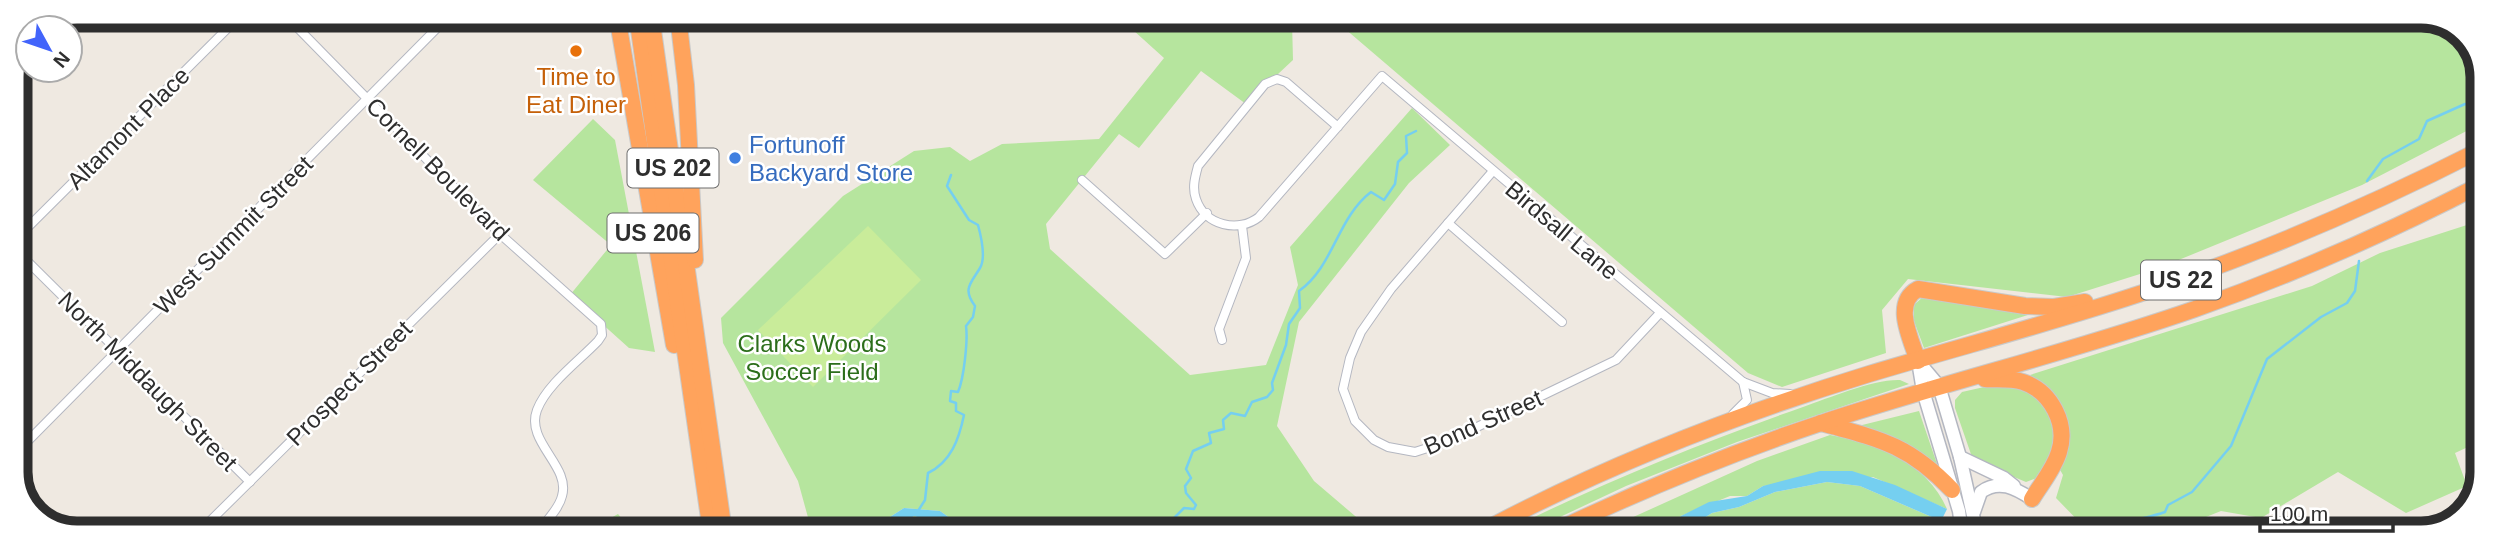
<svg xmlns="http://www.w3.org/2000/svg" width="2498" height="549" font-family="Arial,sans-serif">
	<rect width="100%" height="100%" fill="#efe9e1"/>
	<g fill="#b6e59e">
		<polygon points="1160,16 1287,16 1292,21 1293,60 1246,104 1201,71 1139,148 1119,134 1046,224 1050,249 1190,375 1266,365 1298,285 1290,247 1412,108 1450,145 1409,183 1299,322 1277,426 1314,481 1375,533 971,533 940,511 904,508 865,533 812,532 798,481 723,343 721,318 843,196 914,151 950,147 970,161 1002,144 1099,139 1164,58 1133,30 1144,17 1152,24"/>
		<polygon points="1330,16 2432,17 2465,34 2482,70 2482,123 2362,185 2159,268 2067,297 1908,279 1882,310 1886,353 1782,387 1748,373"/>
		<polygon points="593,119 615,140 655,352 629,348 570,295 611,245 533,180"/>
		<polygon points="2482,223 2481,441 2455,453 2467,486 2406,513 2338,472 2261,518 2221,511 2166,533 2090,533 2056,498 2063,475 2059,468 2058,401 2030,375 2312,286 2380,253 2470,224"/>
		<polygon points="1936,294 2031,314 1924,348 1914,321 1914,305 1925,295"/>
		<path d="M1900,380L1909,384L1737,442L1626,486L1526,533H1502C1599,484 1700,443 1803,407C1829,398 1873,379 1900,380Z"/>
		<polygon points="2002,383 2032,391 2053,418 2054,452 2037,478 2026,482 1973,460 1955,408 1955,400 1962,392"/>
		<polygon points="1919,411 1937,464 1916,450 1854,427"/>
		<path d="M1830,435C1876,444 1927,462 1947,509L1873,477L1763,486L1747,496H1730L1681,516L1658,533H1598L1757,461Z"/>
		<polygon points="1827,482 1860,486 1941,521 1952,522 1952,533 1680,533 1712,513 1739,507 1775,492"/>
		<polygon points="618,514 633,532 600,532 609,519"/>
		<polygon points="914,516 934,521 952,533 890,533"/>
	</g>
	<polygon fill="#c9ec9a" points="868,226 921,280 813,387 758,330"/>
	<g fill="#75cff0">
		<polygon points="1820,471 1852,471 1895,485 1947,509 1941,521 1860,486 1827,482 1775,492 1739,507 1712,513 1680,533 1658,533 1681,516 1709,502 1747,496 1763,486"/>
		<path d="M904,508L940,511L971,533C948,533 937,522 914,516L890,533H865Z"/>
	</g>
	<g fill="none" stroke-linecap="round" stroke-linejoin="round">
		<g stroke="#75cff0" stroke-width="2.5">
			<polyline points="2457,30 2466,38"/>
			<polyline points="2367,181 2383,159 2419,139 2427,121 2465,104 2482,106"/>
			<path d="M918,511L925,500L928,473C951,462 959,439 964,415L956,411V403L950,401L951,391L958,392C964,378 968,340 966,326L973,317L975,306C962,289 971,283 980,268C986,258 981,236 978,225L969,220L947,186L951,175"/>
			<polyline points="1144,533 1145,527 1156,519 1169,533"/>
			<path d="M1173,533L1176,528L1172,520L1184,508L1194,509L1196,505L1186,493L1185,486L1191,478L1186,469L1193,451L1211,443L1209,433L1224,429L1223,420L1231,413L1245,416L1252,402L1267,397L1273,390L1272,383L1286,345L1289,324L1300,308L1299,291C1334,266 1337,218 1371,192L1384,200L1395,184L1398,162L1407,153L1406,136L1416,131"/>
			<path d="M2106,533C2127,519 2142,520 2165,512L2168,505L2192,492L2231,446L2267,359L2321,317L2347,303L2355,291L2359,261"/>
		</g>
		<defs>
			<g id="street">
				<path d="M286,16L500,234L601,324L602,335L598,341C579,361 547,384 537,410C525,442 571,466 562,496C559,509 546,521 538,532"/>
				<path d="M1338,127L1286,82L1277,79L1265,84L1198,166C1195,177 1192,188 1196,199C1205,226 1239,233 1259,217L1382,76L1743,382L1772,393L1790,394"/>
				<polyline points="1493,171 1391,289 1361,332 1350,358 1343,389 1355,421 1374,440 1388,447 1415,452 1446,442 1616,360 1660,313"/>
				<polyline points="1082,180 1165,254 1207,213"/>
				<polyline points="1448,223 1562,322"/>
				<polyline points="16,239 240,16"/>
				<polyline points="16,250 250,482"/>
				<polyline points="1222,340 1219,329 1246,258 1242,226"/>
				<polyline points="1733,414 1747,400 1743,382"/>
				<polyline points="16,453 449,16"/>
				<polyline points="207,524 216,532"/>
				<polyline points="199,532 500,234"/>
			</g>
			<g id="secondary">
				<polyline points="1918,361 1939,386 1960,457 1977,533"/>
				<polyline points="1918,361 1923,391 1959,511 1962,533"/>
				<polyline points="1960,457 2004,478 2014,486"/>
				<path d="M1974,512L1981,492C1999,479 2015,488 2032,499"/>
			</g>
			<g id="highway">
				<polyline points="617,16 674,345"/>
				<polyline points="637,16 711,532"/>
				<polyline points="651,16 724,532"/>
				<polyline points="678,16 686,85 695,260"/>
				<path d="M1918,361C1911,339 1892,303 1918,289L2025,306L2054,307L2085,302"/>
				<path d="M1985,379C1997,380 2011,378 2023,382C2051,391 2068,424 2059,452C2054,469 2041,484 2032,499"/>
				<path d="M1821,423C1880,439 1909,445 1952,490"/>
				<path d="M1479,533C1602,467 1735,415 1869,374C1962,346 2056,322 2148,291C2263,252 2374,204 2482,149"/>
				<path d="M1551,533C1639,491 1728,454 1821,423C1945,382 2072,352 2195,309C2294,274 2389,232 2482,184"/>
			</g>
		</defs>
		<use href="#street" stroke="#b4b7c1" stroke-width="10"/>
		<use href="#secondary" stroke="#b4b7c1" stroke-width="15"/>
		<use href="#highway" stroke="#c9c9c9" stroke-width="18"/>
		<use href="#street" stroke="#fff" stroke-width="8"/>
		<use href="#secondary" stroke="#fff" stroke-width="12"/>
		<use href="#highway" stroke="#ffa35c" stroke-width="16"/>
	</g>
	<circle fill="#e8710a" stroke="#fff" stroke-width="2.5" cx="576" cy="51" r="7"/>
	<circle fill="#3f7fe0" stroke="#fff" stroke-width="2.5" cx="735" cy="158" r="7"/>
	<g text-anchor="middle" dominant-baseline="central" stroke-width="5" stroke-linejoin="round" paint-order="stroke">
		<g fill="#fff" stroke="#6d6d6d" stroke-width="2">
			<rect x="627.5" y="148.5" width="91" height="39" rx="5"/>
			<rect x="607.5" y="213.5" width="91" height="39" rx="5"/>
			<rect x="2141" y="260.5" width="80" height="39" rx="5"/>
		</g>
		<g font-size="23" font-weight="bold" fill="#2e2e2e">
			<text x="673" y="168">US 202</text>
			<text x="653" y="233">US 206</text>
			<text x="2181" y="280">US 22</text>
		</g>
		<g font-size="24" fill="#c56008" stroke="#fff">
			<text x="576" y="76">Time to<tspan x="576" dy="28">Eat Diner</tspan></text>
		</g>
		<g font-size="24" fill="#2e2e2e" stroke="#fff">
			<text transform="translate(128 128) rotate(-45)">Altamont Place</text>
			<text transform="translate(438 169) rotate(45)">Cornell Boulevard</text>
			<text transform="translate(1562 230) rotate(40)">Birdsall Lane</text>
			<text transform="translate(233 235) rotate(-45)">West Summit Street</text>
			<text transform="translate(148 381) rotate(45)">North Middaugh Street</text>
			<text transform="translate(349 383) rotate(-45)">Prospect Street</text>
			<text transform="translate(1483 422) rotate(-24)">Bond Street</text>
		</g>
		<g font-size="24" fill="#366cbe" stroke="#fff" text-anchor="start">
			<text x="749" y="144">Fortunoff<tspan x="749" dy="28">Backyard Store</tspan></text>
		</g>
		<g font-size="24" fill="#2c6e1b" stroke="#fff">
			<text x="812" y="343">Clarks Woods<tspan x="812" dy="28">Soccer Field</tspan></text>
		</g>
	</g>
	<path d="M0 0H2498V549H0ZM77 28H2421A49 49 0 0 1 2470 77V472A49 49 0 0 1 2421 521H77A49 49 0 0 1 28 472V77A49 49 0 0 1 77 28Z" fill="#fff" fill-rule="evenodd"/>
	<path fill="none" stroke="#2e2e2e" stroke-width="9" d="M77 28H2421A49 49 0 0 1 2470 77V472A49 49 0 0 1 2421 521H77A49 49 0 0 1 28 472V77A49 49 0 0 1 77 28Z"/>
	<g transform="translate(49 49) rotate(130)"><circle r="33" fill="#ffffff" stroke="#ababab" stroke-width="2"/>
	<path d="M0-5L12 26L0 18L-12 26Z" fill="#4264fb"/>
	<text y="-10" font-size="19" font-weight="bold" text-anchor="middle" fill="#2e2e2e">N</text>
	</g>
	<path d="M2260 521v10h133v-10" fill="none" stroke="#2e2e2e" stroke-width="3.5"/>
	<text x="2270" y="521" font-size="21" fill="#2e2e2e" stroke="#ffffff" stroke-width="5" paint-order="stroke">100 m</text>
</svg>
